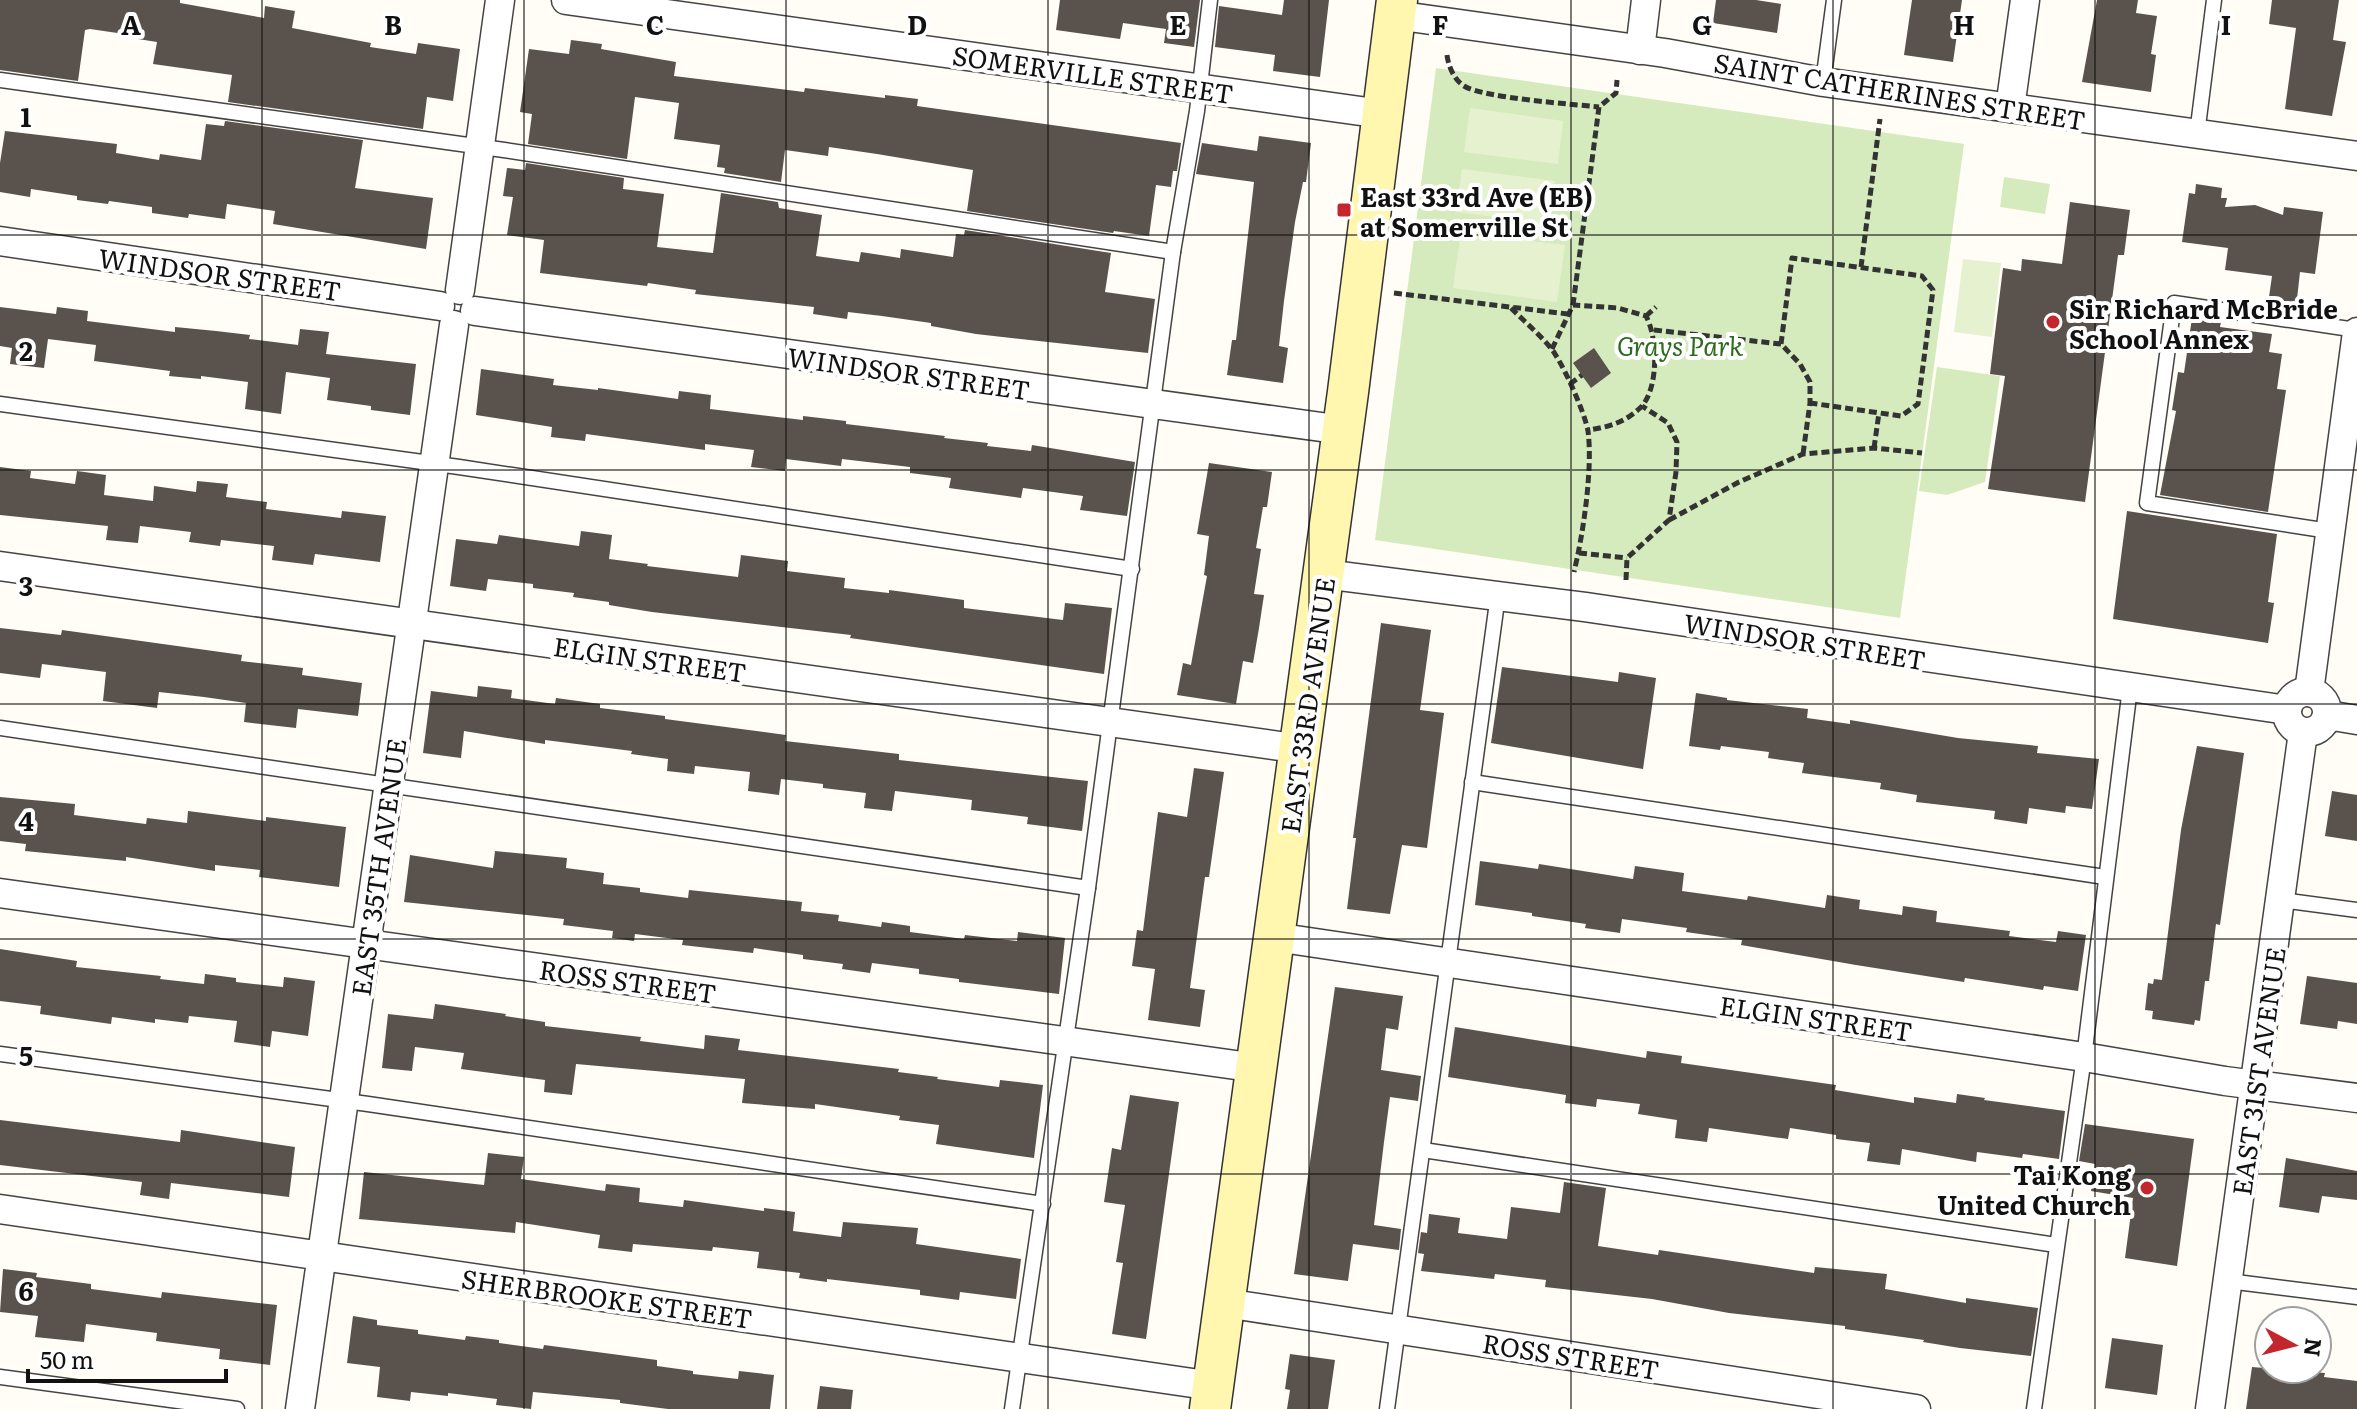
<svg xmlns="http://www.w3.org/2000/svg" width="2357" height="1409" font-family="Literata,serif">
	<rect width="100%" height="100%" fill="#fffdf5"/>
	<g fill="#d5ebbd">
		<polygon points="1436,68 1964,144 1900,618 1375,540"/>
		<polygon points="2004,177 2050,184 2045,214 2000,207"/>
		<polygon points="1937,367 2000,376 1985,482 1947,495 1919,491"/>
	</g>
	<g fill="#e6f2cf">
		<polygon points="1470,108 1563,121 1558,164 1464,152"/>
		<polygon points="1462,169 1555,181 1549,224 1456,212"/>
		<polygon points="1461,232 1565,245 1557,302 1453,288"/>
		<polygon points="1963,259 2001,263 1992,337 1954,332"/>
	</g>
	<g fill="#5a524d">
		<polygon points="0,0 180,0 180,3 264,18 265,6 295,11 292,28 371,43 370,47 416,54 418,43 460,49 453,101 427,97 423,129 228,102 232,75 153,64 157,42 138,39 138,36 90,29 85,30 78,81 0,70"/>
		<polygon points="1060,0 1200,0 1194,47 1164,43 1166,29 1123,23 1120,39 1056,30"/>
		<polygon points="1284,0 1329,0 1320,77 1273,71 1275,55 1215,47 1219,6 1282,15"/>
		<polygon points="1716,0 1756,0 1781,4 1777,33 1713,23"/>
		<polygon points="1912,0 1962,0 1953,62 1904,55"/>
		<polygon points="2097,0 2138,0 2136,13 2157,16 2151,54 2156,55 2151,92 2082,82"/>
		<polygon points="2272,0 2339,0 2333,40 2346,42 2332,116 2285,109 2296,28 2269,24"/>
		<polygon points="571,40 602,44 601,49 676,62 674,76 804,92 805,88 885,98 885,95 918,99 917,106 1181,143 1177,171 1173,171 1171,187 1156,185 1149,236 1114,231 1113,233 967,211 973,170 877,154 829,147 828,156 785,150 781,182 724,173 725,168 717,167 720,145 674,139 679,103 635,97 627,159 528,144 532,114 520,112 529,49 569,54"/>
		<polygon points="225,121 363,140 355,188 433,198 426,249 273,224 275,211 227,204 225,219 189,214 188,218 152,213 152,207 109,201 108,204 77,200 77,196 31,189 30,197 0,192 0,163 5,131 117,144 116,153 159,160 160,154 201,160 206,124 224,126"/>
		<polygon points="1259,136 1311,143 1306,182 1303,182 1295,222 1284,301 1279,346 1288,348 1283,383 1227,375 1232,340 1236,340 1254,182 1196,174 1202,143 1257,151"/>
		<polygon points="526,163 624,178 623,189 664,194 657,247 713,253 721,193 778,202 779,208 822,215 816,256 859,262 861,252 900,258 901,249 953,257 956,234 964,235 965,230 1111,253 1105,292 1155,299 1148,353 976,334 931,326 931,323 882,316 848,312 847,319 813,314 814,307 695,294 696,290 648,283 647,286 540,273 544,240 507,235 513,197 503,196 507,168 525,170"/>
		<polygon points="2196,184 2222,188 2221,198 2227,198 2225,207 2255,205 2283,215 2284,207 2323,212 2315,274 2300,272 2296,308 2268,304 2272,276 2225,270 2228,248 2182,242 2189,193 2195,194"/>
		<polygon points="2070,202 2130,210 2124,255 2118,255 2085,502 1988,489 2005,376 1990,374 2003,268 2021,271 2022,259 2062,264"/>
		<polygon points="0,307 56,314 57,307 88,311 87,321 175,332 175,327 216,331 250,335 249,339 298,345 300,329 329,332 326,354 416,364 410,415 371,410 371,406 327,400 330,378 286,372 281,414 245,409 248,382 201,376 201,379 169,376 170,371 94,361 96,345 48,339 44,368 10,364 12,348 0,346"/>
		<polygon points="2192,318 2221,322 2220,327 2272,334 2269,352 2282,354 2277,389 2286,390 2268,512 2160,495 2176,411 2172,410 2178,372 2184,373"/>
		<polygon points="1594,348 1611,373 1591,388 1573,363"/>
		<polygon points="481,369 554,379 553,385 598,390 598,388 678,399 679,391 711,395 710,409 803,420 803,416 846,421 846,424 945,436 944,438 988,443 987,446 1031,451 1032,445 1135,462 1127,516 1080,510 1083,496 1023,488 1021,498 949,488 951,478 910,473 910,467 842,459 841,466 786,459 785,471 751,467 754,450 705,444 705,450 586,434 585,441 551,437 552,427 476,415"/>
		<polygon points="1209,463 1272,472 1267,507 1263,507 1256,548 1261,549 1254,594 1264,595 1259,628 1253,663 1243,661 1236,704 1177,695 1183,663 1191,665 1207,576 1204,575 1209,536 1197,534"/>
		<polygon points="0,467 31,471 30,478 75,484 77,471 106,475 104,495 153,501 154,486 196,492 197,481 228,484 226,497 267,502 266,509 341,518 342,511 386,516 380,562 315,554 313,565 272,560 274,546 221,540 220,546 189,542 191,532 140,526 138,543 106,540 108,526 0,515"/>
		<polygon points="2127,511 2277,534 2268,602 2274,603 2268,643 2113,619"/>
		<polygon points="581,531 612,535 609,559 648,564 647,566 738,577 741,555 788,561 787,571 845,578 844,588 889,593 889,590 964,600 964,608 1063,620 1065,603 1112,608 1104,674 850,638 851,635 652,612 609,605 609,602 573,597 574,593 533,588 533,584 488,579 486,591 450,586 456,539 497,544 499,535 579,546"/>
		<polygon points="1381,623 1431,630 1420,710 1444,713 1427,848 1402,845 1390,914 1347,909 1356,838 1353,838"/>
		<polygon points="0,628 61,635 62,630 242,655 241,661 303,668 302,675 362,683 358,716 298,709 296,728 244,722 246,703 204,697 159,692 157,708 103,701 106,672 42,664 40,678 0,673"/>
		<polygon points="1502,667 1618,682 1619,672 1656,678 1643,769 1491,743"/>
		<polygon points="478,686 512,690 511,698 555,704 556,698 600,704 600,708 665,716 665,719 786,735 785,741 899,754 899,760 1088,781 1082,831 1027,824 1028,817 971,810 972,800 895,791 892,811 864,808 866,793 823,788 823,784 781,779 779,795 748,791 750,772 695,766 694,774 667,771 668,759 631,754 632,751 545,740 545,744 464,731 461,758 423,753 431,691 477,697"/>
		<polygon points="1696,693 1727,698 1727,700 1808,709 1807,718 1850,724 1850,720 1958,738 2038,746 2037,753 2099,759 2092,809 2066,806 2065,813 2029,808 2027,824 1994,819 1995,811 1916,802 1917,795 1880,789 1881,783 1802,773 1804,763 1768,758 1769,752 1721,746 1720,750 1689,746"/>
		<polygon points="2197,746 2244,753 2220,925 2216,924 2209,981 2205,981 2200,1021 2195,1020 2194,1025 2152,1019 2153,1011 2145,1010 2148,983 2153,984 2154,979 2162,980 2181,830"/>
		<polygon points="1194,768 1224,772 1209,877 1205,877 1190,988 1205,990 1200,1027 1148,1020 1155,969 1132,966 1137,930 1143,931 1158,812 1187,817"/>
		<polygon points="2332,791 2357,795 2357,841 2325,836"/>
		<polygon points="0,797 75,804 74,815 146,824 147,818 187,823 188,811 266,821 266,817 346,827 339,887 259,877 260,870 215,865 215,871 126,857 126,861 25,851 26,844 0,841"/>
		<polygon points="495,851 567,858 566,868 604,873 603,884 640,888 640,892 688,898 689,890 802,902 801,911 839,915 838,921 881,927 882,922 910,926 910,932 964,939 965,935 1017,941 1018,932 1065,938 1059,994 959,982 959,979 919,974 919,969 872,963 870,973 842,969 843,964 803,959 803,955 754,948 753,953 682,945 683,940 635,934 634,941 612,938 613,931 563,925 564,919 404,902 410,855 493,868"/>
		<polygon points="1480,861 1538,869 1539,864 1633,879 1635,866 1684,873 1682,891 1747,900 1748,896 1825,908 1827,895 1860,900 1859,909 1902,915 1903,906 1937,911 1936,922 2010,931 2009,936 2056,942 2058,931 2086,935 2078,991 2044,986 2043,990 1965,978 1964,982 1856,965 1741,945 1742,940 1686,932 1687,928 1622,919 1620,933 1585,928 1586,924 1532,916 1532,913 1475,905"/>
		<polygon points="0,949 77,961 76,967 161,976 160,979 204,984 205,974 236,978 236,982 283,987 284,977 315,981 308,1036 272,1031 270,1047 234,1042 237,1021 189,1016 188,1023 155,1019 155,1023 112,1017 111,1024 40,1014 41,1006 0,1001"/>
		<polygon points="2307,976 2357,983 2357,1024 2338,1021 2337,1029 2300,1024"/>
		<polygon points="1335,987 1403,996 1398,1030 1386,1028 1381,1070 1421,1076 1418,1101 1390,1097 1384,1142 1374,1225 1401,1229 1399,1250 1353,1244 1348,1281 1294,1274"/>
		<polygon points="435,1004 506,1014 505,1016 545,1022 545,1026 641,1037 640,1041 704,1049 705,1035 740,1039 738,1050 899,1069 898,1072 938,1077 937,1079 999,1087 1000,1080 1043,1085 1034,1158 936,1144 939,1125 899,1120 900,1116 815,1104 815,1109 742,1103 745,1079 576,1064 572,1095 544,1092 545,1080 461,1069 464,1053 415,1047 412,1071 382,1068 388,1014 433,1019"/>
		<polygon points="1455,1027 1646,1058 1647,1051 1682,1056 1681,1063 1836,1085 1835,1090 1914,1103 1914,1097 1956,1103 1957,1094 1985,1098 1984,1100 2065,1111 2059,1159 2023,1154 2022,1158 1977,1152 1976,1162 1902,1149 1900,1165 1867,1161 1870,1143 1836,1139 1836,1135 1790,1128 1788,1139 1709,1128 1707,1142 1675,1138 1677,1120 1638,1114 1640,1104 1597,1099 1596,1107 1565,1103 1566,1095 1448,1077"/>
		<polygon points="1130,1095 1179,1102 1146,1339 1112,1334 1123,1263 1116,1262 1125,1205 1104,1202 1112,1148 1121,1150"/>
		<polygon points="0,1120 180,1142 181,1130 295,1147 289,1197 171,1183 169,1199 140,1195 142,1182 0,1165"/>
		<polygon points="2085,1124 2194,1139 2177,1266 2125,1258 2133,1198 2091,1191 2095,1164 2079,1161"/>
		<polygon points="488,1153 524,1157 521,1179 605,1191 606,1184 640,1188 639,1202 683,1207 684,1200 764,1211 764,1208 795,1212 793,1231 841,1237 843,1222 918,1228 916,1244 1021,1259 1016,1299 960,1292 959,1300 920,1295 920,1290 827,1279 827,1282 799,1278 800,1273 757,1268 759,1252 713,1247 712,1251 633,1244 632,1252 598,1248 600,1235 516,1222 515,1233 359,1219 364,1172 484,1185"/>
		<polygon points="2286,1158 2357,1171 2357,1200 2322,1196 2319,1213 2279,1207"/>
		<polygon points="1564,1182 1606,1188 1598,1246 1658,1255 1659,1250 1814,1273 1815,1267 1887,1274 1885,1289 1966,1303 1966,1298 2038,1308 2031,1356 1960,1348 1923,1342 1924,1340 1845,1329 1845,1326 1729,1313 1652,1299 1545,1287 1546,1280 1495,1274 1494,1279 1421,1271 1424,1254 1418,1253 1421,1232 1427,1233 1429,1214 1460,1218 1458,1233 1507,1239 1511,1207 1560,1213"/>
		<polygon points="3,1269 37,1273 36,1277 91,1284 91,1289 161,1298 162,1292 277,1305 270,1365 219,1359 220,1349 156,1341 157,1333 86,1324 84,1342 35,1337 38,1316 0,1312"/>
		<polygon points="353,1316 377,1320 377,1325 418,1330 418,1334 465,1340 466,1336 499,1340 499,1343 543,1349 544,1345 657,1360 657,1366 693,1371 693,1374 738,1379 739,1371 774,1375 770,1409 668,1409 620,1403 620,1400 533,1392 531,1409 496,1405 497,1399 448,1393 448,1396 411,1392 410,1401 377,1397 380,1367 347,1363"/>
		<polygon points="2112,1338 2163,1345 2157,1395 2105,1388"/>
		<polygon points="1290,1354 1335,1360 1328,1409 1287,1409 1290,1390 1285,1389"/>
		<polygon points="2252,1367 2325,1373 2324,1377 2357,1381 2357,1409 2246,1409"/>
		<polygon points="820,1386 853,1390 851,1409 817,1409"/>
	</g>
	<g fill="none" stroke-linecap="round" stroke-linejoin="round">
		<defs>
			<g id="lane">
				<polyline points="0,80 504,150 1173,252"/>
				<polyline points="1823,82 1834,0"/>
				<polyline points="2197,134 2214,0"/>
				<polyline points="0,404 459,467 1132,569"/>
				<polyline points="2329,531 2147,503 2174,303 2357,330"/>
				<polyline points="0,728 1088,888"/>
				<polyline points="1472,782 2105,877"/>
				<polyline points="2281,900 2357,910"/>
				<polyline points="0,1054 368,1104 1043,1204"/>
				<polyline points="1423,1150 2056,1245"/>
				<polyline points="2228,1281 2357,1297"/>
				<polyline points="0,1377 237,1409"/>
				<polyline points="1012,1409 1088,888 1173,252 1197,111 1210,0"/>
				<polyline points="1387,1409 1498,595"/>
				<polyline points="2034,1409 2084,1057 2130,688"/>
			</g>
			<g id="street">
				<polyline points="566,0 1382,114"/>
				<polyline points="1395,15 1665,53 1823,82 2357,156"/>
				<polyline points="1640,50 1646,0"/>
				<polyline points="2010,108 2025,0"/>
				<polyline points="0,241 440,306"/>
				<polyline points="460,290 500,0"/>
				<polyline points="475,311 1343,430"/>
				<polyline points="0,566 1301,749"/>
				<polyline points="1324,574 1585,607 2287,710"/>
				<circle cx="2307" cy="712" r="20"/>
				<polyline points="2309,692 2357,332"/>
				<polyline points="2327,715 2357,720"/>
				<polyline points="0,893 1257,1068"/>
				<polyline points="1275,937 2084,1057 2225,1081 2357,1098"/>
				<polyline points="0,1209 1213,1386"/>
				<polyline points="1225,1303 1916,1409"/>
				<polyline points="300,1409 454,325"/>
				<polyline points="2210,1409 2303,732"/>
			</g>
			<polyline id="secondary" points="1210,1409 1348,392 1397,0"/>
		</defs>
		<use href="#lane" stroke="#444" stroke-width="17"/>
		<use href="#street" stroke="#444" stroke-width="31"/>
		<use href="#secondary" stroke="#333" stroke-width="43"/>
		<g stroke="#333" stroke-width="5" stroke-dasharray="8 4" stroke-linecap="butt">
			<path d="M1447,55C1448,65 1454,80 1464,86C1484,98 1571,104 1599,107"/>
			<polyline points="1861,267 1880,119"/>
			<polyline points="1394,293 1568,314"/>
			<polyline points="1573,305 1599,107 1616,93 1617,80"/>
			<path d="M1511,308C1524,321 1538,333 1550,347C1562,361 1585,413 1588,431C1593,469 1583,535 1574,572"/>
			<polyline points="1646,316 1656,307"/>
			<polyline points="1654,330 1781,344 1800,364 1810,382 1810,403 1803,454"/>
			<polyline points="1781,344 1792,258 1922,276 1933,290 1918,404 1901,416 1810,403"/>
			<path d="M1552,349L1573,305L1618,308L1646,316C1658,338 1659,390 1640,408C1624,423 1608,427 1588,430"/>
			<polyline points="1570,384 1582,375"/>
			<polyline points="1874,448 1879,413"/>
			<polyline points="1669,520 1739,482 1803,454 1874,448 1922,453"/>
			<polyline points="1579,553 1627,558"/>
			<polyline points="1626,580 1627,558 1669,520 1676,472 1677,442 1668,423 1642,406"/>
		</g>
		<use href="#lane" stroke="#fff" stroke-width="14"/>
		<use href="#street" stroke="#fff" stroke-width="28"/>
		<use href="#secondary" stroke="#fff6b0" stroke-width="40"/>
	</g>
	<path fill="none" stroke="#111" stroke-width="2" stroke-opacity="0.55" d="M262,0V1409M524,0V1409M786,0V1409M1048,0V1409M1309,0V1409M1571,0V1409M1833,0V1409M2095,0V1409M0,235H2357M0,470H2357M0,704H2357M0,939H2357M0,1174H2357"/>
	<g fill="#c4262e" stroke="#fff" stroke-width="3">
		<rect x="1336" y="202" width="16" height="16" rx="4"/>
		<circle cx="2053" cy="322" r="8"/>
		<circle cx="2147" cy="1188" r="8"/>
	</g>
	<g text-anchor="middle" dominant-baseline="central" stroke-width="8" stroke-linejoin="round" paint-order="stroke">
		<g font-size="26" fill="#111" stroke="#fff">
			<text transform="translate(1093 73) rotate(8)">SOMERVILLE STREET</text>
			<text transform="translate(1900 90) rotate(9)">SAINT CATHERINES STREET</text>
			<text transform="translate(220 273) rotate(8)">WINDSOR STREET</text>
			<text transform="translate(909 372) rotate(8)">WINDSOR STREET</text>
			<text transform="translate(1805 640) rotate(9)">WINDSOR STREET</text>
			<text transform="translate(650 658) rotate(8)">ELGIN STREET</text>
			<text transform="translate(1306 705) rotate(-82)">EAST 33RD AVENUE</text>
			<text transform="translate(377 867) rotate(-82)">EAST 35TH AVENUE</text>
			<text transform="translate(628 980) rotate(8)">ROSS STREET</text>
			<text transform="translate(1816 1017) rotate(8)">ELGIN STREET</text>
			<text transform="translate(2257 1071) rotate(-82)">EAST 31ST AVENUE</text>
			<text transform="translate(607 1297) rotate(8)">SHERBROOKE STREET</text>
			<text transform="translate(1571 1355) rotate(9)">ROSS STREET</text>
		</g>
		<g font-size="26" font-weight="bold" fill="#111" stroke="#fff" text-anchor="start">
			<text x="1360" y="195">East 33rd Ave (EB)<tspan x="1360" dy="30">at Somerville St</tspan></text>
			<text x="2069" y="307">Sir Richard McBride<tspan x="2069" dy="30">School Annex</tspan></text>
			<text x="2131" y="1173" text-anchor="end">Tai Kong<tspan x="2131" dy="30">United Church</tspan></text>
		</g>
		<g font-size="26" font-style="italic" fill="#2f6b1f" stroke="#fff">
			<text x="1680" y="344">Grays Park</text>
		</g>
	</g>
	<g font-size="26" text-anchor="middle" font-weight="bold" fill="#111" stroke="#fff" stroke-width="8" stroke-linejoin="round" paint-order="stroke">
		<text x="131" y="35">A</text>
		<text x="393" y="35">B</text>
		<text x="655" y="35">C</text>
		<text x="917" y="35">D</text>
		<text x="1178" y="35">E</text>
		<text x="1440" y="35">F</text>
		<text x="1702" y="35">G</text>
		<text x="1964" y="35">H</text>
		<text x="2226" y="35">I</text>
		<text x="26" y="127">1</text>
		<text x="26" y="361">2</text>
		<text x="26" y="596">3</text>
		<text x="26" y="831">4</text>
		<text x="26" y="1066">5</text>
		<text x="26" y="1301">6</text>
	</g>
	<g transform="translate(2293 1345) rotate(97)"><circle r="38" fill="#ffffff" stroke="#a0a0a0" stroke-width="2"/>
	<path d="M0-6L14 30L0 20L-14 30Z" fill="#c4262e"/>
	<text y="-12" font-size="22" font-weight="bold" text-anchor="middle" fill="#111111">N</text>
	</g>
	<path d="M28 1369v12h198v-12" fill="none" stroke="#111111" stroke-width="4"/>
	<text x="40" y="1369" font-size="24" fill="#111111" stroke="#ffffff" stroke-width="6" paint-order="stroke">50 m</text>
</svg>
